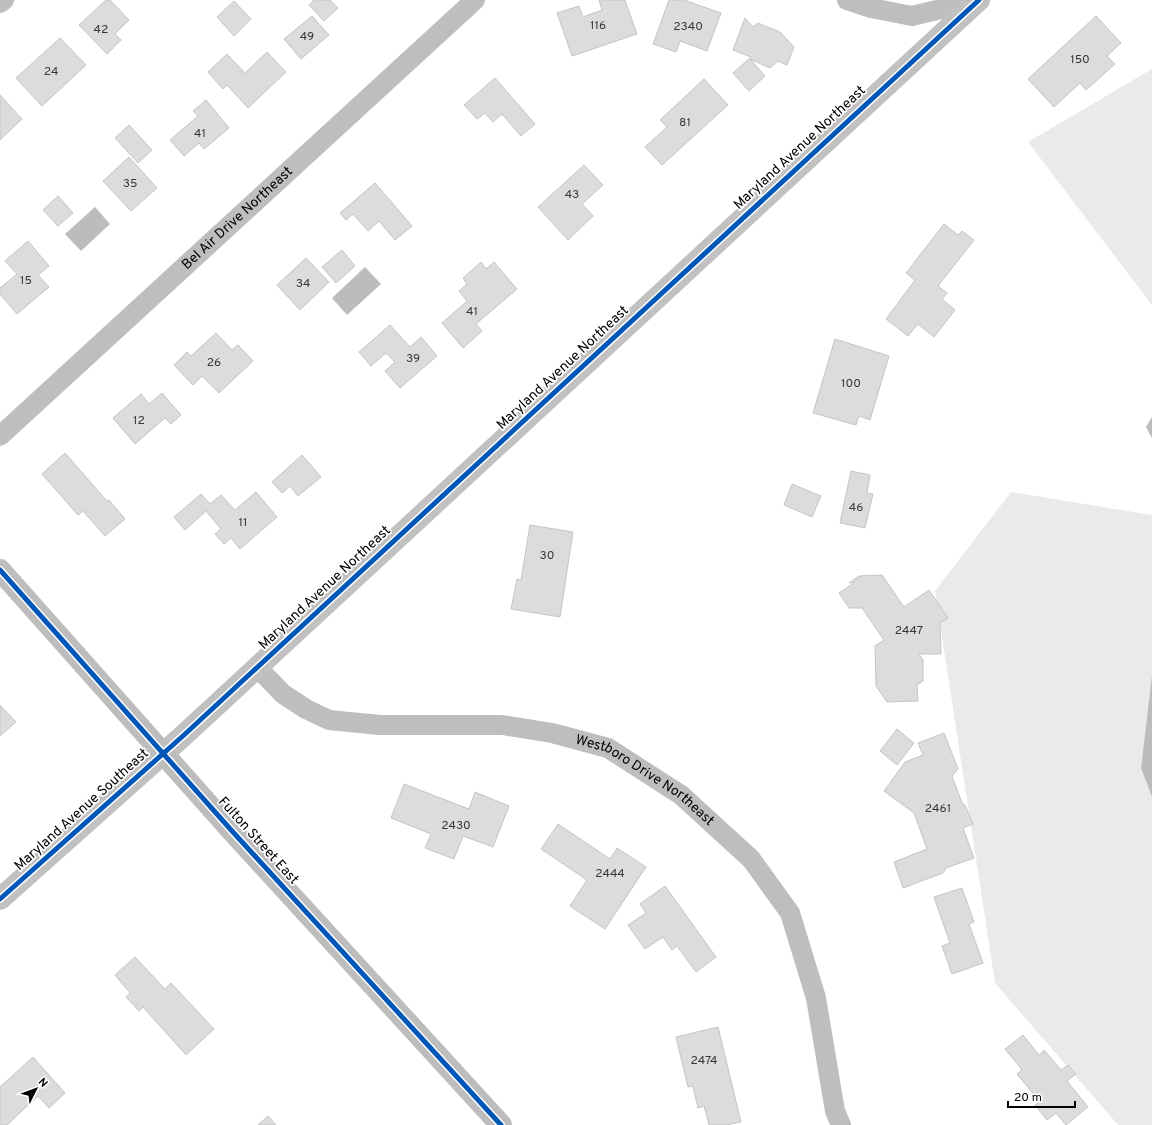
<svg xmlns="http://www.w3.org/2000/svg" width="1152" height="1125" font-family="Overpass,sans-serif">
	<rect width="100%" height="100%" fill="#fff"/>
	<g fill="#eaeaea">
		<polygon points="1152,69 1152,305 1028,142"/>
		<polygon points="1011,492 1152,515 1152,675 1141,768 1152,797 1152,1125 1118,1125 995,983 935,591"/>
	</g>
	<g fill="#bcbcbc">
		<polygon points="95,207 110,224 81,251 65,234"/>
		<polygon points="365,267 381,284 347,315 332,298"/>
		<polygon points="1152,417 1152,438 1146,427"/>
		<polygon points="1152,675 1152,797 1141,768"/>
	</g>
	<g fill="#dcdcdc" stroke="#c5c5c5">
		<polygon points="106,0 110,0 129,20 115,34 121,40 107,54 79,25"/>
		<polygon points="314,0 330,0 338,8 324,21 309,5"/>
		<polygon points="599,0 625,0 637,34 572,56 557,13 579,6 583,17 602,10"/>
		<polygon points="669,0 684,0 721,13 707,51 680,41 676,52 653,44"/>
		<polygon points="234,1 251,19 234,36 217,17"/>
		<polygon points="312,16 329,35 301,59 284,39"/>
		<polygon points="1096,16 1121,43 1107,56 1115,64 1086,90 1080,83 1054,107 1028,79"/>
		<polygon points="745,18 753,27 758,23 780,32 794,47 787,65 778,61 770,68 750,59 765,76 749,91 733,73 751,57 733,50"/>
		<polygon points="60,38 86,65 42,106 16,78"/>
		<polygon points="267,52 286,72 248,108 227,85 223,89 208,72 227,54 245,73"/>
		<polygon points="495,78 535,124 521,136 502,114 493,122 485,113 477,119 464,105"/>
		<polygon points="704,79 728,105 662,165 645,147 667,127 660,120"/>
		<polygon points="0,95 22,119 0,140"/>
		<polygon points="206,100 229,128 204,149 199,143 184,156 170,140 198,116 193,111"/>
		<polygon points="129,125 152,150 138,163 115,138"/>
		<polygon points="129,157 157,188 131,211 103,181"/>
		<polygon points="584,165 603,185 582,204 593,216 568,240 538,207"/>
		<polygon points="375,183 412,226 395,240 379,221 368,231 353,214 346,220 340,213"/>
		<polygon points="58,196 73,213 58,226 43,210"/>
		<polygon points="944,224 958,235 962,231 974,240 938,286 947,293 942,299 955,310 934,337 918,324 908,336 886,319 915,280 906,273"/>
		<polygon points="28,241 49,266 38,275 49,287 17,314 0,294 0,288 17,274 5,261"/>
		<polygon points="342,250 355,266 336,283 322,267"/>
		<polygon points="306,258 329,282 300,310 277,285"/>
		<polygon points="481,262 486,269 494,262 517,289 476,324 482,331 463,348 442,323 467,301 459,291 467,284 463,278"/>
		<polygon points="390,325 410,347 421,337 437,356 400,388 385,371 395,362 386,353 371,366 359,352"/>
		<polygon points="216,333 232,350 238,345 253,361 219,393 202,376 193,385 174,365 187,352 191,356"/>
		<polygon points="835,339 889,356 870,420 859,416 856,425 813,413"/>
		<polygon points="162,393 181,415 171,424 165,418 135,444 113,418 141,394 149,404"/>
		<polygon points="65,453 107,501 109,500 125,519 105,536 83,511 78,515 42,474"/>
		<polygon points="302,455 321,477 298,496 290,486 282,493 272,482"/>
		<polygon points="851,471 870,475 867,493 873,494 865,528 840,523"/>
		<polygon points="792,484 821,496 812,517 784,505"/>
		<polygon points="256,492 277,517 240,549 231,538 224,544 215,534 221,529 206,511 185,530 174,517 201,494 210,504 221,495 235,510"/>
		<polygon points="530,525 573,532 560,617 511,609 517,579 521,580"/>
		<polygon points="882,575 904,607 929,590 948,618 940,623 941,654 919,654 923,660 923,681 917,685 918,701 887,702 876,686 875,646 884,640 862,608 849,608 839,593 855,582 849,583 859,576"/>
		<polygon points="0,705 16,722 0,736"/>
		<polygon points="897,729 914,743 897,765 880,751"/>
		<polygon points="944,733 958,769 952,776 962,803 965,805 973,824 963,828 974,858 946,868 943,873 903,888 894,862 927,849 914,813 884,791 905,762 923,755 918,743"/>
		<polygon points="404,784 469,809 475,792 509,806 493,847 463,836 454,859 425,848 431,834 391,818"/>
		<polygon points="558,824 610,859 617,848 646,867 605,929 570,906 587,880 541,849"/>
		<polygon points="665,886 716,957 696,972 677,946 672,950 663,937 645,949 628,925 646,913 640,904"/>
		<polygon points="962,888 974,922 969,924 983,963 952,974 942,946 950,943 934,897"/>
		<polygon points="135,957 165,989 171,983 214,1029 186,1055 143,1007 139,1011 126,997 130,993 115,975"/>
		<polygon points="718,1027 741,1122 726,1125 709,1125 704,1106 698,1108 693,1086 688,1087 676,1037"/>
		<polygon points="1023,1035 1039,1055 1044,1050 1061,1070 1068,1065 1076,1074 1067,1081 1088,1107 1066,1125 1056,1113 1047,1120 1035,1105 1040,1102 1017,1074 1022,1070 1005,1049"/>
		<polygon points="33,1057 65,1093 49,1108 38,1096 7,1125 0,1125 0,1087"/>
		<polygon points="268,1116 276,1125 258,1125"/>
	</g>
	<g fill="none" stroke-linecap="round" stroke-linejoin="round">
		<g stroke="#bebebe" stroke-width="20">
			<polyline points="847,0 871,8 912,16 978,0"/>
			<polyline points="0,3 4,0"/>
			<path id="s1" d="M0,436L475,0"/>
			<path id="s2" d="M257,667L283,694L306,709L329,720L380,725H502L552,733L608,748L681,795L751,859L790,913L816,998L835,1111L841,1125"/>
		</g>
		<polyline stroke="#c1c1c1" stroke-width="22" points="0,899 184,735 979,0"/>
		<polyline stroke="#bdbdbd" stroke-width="22" points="0,570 232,831 501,1125"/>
		<defs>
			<g id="cycleway">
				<polyline points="0,570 232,831 501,1125"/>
				<polyline points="0,899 184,735 979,0"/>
			</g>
		</defs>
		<use href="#cycleway" stroke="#fff" stroke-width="8"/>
		<use href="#cycleway" stroke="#0057b8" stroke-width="5"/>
	</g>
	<g text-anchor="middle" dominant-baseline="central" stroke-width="3.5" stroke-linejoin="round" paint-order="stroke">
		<g font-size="12" fill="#373737">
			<text x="598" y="26">116</text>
			<text x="688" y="27">2340</text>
			<text x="101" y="30">42</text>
			<text x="307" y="37">49</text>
			<text x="1080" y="60">150</text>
			<text x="51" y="72">24</text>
			<text x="685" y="123">81</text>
			<text x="200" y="134">41</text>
			<text x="130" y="184">35</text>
			<text x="572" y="195">43</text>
			<text x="26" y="281">15</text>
			<text x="303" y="284">34</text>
			<text x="472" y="312">41</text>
			<text x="413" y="359">39</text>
			<text x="214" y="363">26</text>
			<text x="851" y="384">100</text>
			<text x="139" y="421">12</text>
			<text x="856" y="508">46</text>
			<text x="243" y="523">11</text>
			<text x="547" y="556">30</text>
			<text x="909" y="631">2447</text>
			<text x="938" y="809">2461</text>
			<text x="456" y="826">2430</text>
			<text x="610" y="874">2444</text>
			<text x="704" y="1061">2474</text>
		</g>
		<g font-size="14" fill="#000" stroke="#fff">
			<text transform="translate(800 148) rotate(-43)">Maryland Avenue Northeast</text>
			<text stroke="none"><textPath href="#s1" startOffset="322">Bel Air Drive Northeast</textPath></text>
			<text transform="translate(563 368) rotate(-43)">Maryland Avenue Northeast</text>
			<text transform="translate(325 588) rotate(-43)">Maryland Avenue Northeast</text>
			<text stroke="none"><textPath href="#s2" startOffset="420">Westboro Drive Northeast</textPath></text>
			<text transform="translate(82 810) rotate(-42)">Maryland Avenue Southeast</text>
			<text transform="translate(258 841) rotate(48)">Fulton Street East</text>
		</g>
	</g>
	<g transform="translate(36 1089) rotate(48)" stroke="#ffffff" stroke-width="3" paint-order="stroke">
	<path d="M0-3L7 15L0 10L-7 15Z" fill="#000000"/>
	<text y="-6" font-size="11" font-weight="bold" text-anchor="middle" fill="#000000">N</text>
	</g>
	<path d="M1008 1101v6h67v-6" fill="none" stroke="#000000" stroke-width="2"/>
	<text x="1014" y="1101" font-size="12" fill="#000000" stroke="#ffffff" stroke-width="3" paint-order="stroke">20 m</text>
</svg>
